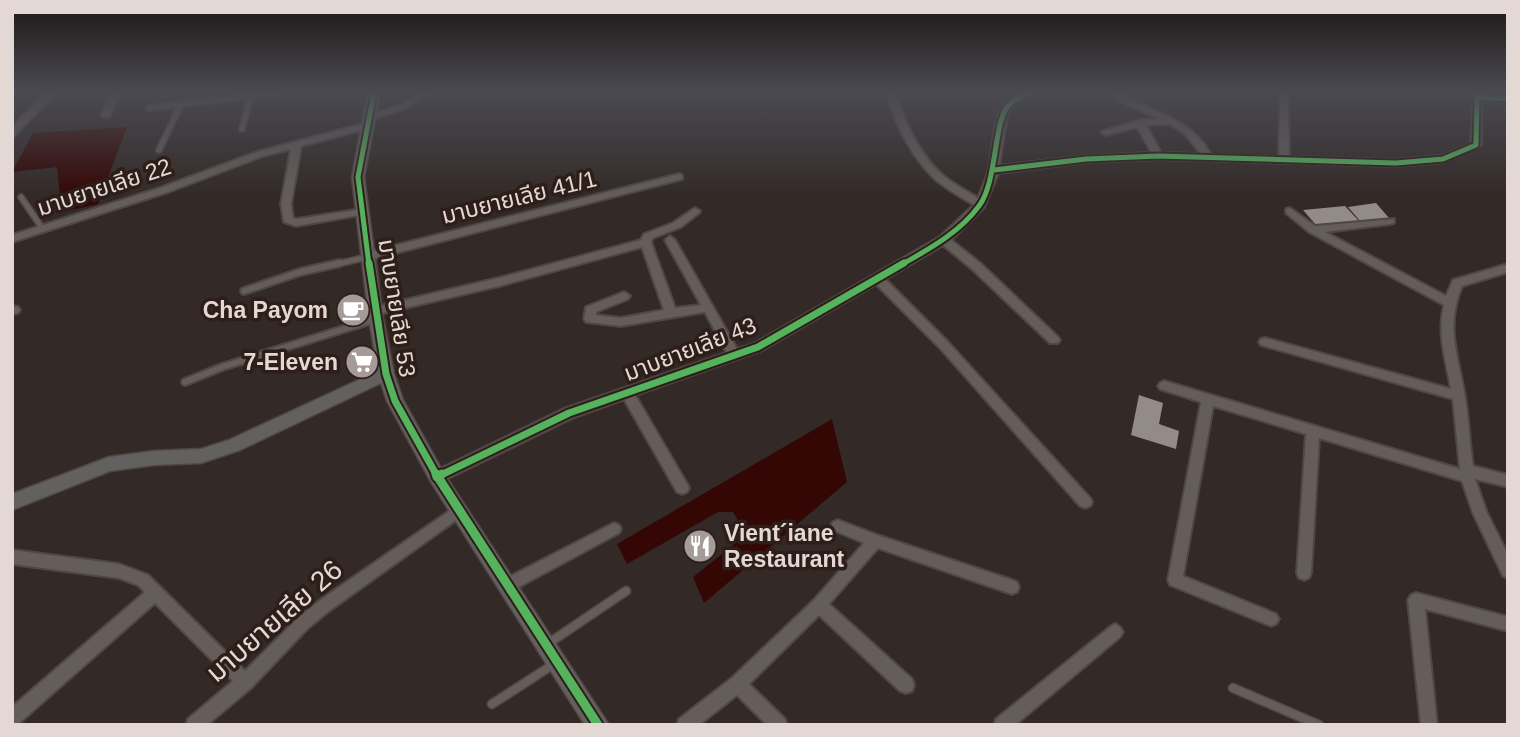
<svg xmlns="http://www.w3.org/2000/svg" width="1520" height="737" font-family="Helvetica,'Noto Sans Thai',sans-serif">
	<rect width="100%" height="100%" fill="#332a27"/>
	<g fill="#340704">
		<polygon points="127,127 98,204 62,212 57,167 12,172 33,133"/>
		<polygon points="832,419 847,482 704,603 693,577 746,535 733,512 718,512 627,564 617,544"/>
	</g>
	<g fill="#938b88">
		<polygon points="1376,203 1389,218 1360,221 1348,207"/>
		<polygon points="1345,206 1359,221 1316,225 1303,210"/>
		<polygon points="1139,395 1163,403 1159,424 1179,431 1176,449 1131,435"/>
	</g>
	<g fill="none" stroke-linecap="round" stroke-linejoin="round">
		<defs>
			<g id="lane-far2">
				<polyline points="149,108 275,93"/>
				<polyline points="371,117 405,106 426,93"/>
				<polyline points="242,129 251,96"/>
				<polyline points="159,150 181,104"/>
				<polyline points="21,197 42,228"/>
				<polyline points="333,265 367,257"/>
			</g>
			<g id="lane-far1">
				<polyline points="244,291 300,272 340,263"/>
				<polyline points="185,382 222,367 376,319"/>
			</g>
			<g id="lane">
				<polyline points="549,643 626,591"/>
				<polyline points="1233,688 1319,725"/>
				<polyline points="492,704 554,664"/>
			</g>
			<g id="street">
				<polygon points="46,93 55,93 15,135 12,136 12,127"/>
				<polygon points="112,93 120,93 109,117 103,117 101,115"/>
				<path d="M887,93H895C905,123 920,157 945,177C955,185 967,191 978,198C982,188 987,178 989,168C996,138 990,92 1033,93L1012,106L1007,115L999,166L1086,156L1152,153L1137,127L1106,135L1101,132L1140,120L1160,119L1125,104L1111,93C1121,93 1126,98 1136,102C1166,115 1194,124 1211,155L1279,157L1280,93H1288L1289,157L1396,160L1441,156L1471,144L1474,95L1508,96V102L1481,100V145L1443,162L1396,166L1158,159L1086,162L998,173L984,207L951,240L980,263L1058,337L1060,340L1058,343H1050L972,269L943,245L885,279L947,341L1090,498L1092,502L1090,506L1085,508L1080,506L939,347L876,284L762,350L635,395L687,484L689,488L687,492L682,494L677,492L624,399L574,417L442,481L437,483L432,481L430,477L432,473L564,409L727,353L705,312L621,326L586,322L584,319L586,307L624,292L630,296L628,299L596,312V315L621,318L664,310L642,247L499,286L375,315L371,314L369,311L371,308L499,278L641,240L644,234L673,223L695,208L700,211L699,213L681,227L653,238L651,242L675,308L701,305L665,240L670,236L675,240L737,349L754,344L940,237L974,205C961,197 948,190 936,180C912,158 895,124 887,93ZM1170,124L1186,135L1201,154L1161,153L1146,125Z"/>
				<polygon points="370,122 373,123 373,127 301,146 291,204 293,218 297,219 362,209 366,210 366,214 296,226 284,222 281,204 291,149 263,156 168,192 12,242 12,235 160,188 257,152"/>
				<polygon points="679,174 682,175 682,179 369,260 364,256 369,252"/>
				<path d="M1290,208L1315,226L1394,219V223L1390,224L1325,232L1446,296L1453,280L1508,264V272L1462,286C1445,327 1458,355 1465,397C1469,420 1469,443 1473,466L1508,475V487L1475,479L1487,513L1508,555V578L1503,576L1473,513L1462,481L1319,438L1311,573L1309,578L1304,580L1299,578L1297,573L1306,434L1213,406L1183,576L1276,614L1279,619L1276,624L1271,626L1170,585L1168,580L1201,402L1160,389L1158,386L1160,383L1164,381L1460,469L1453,399L1261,345L1259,342L1261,339L1265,338L1451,389C1446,361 1437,334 1444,305L1309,232L1286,213V209Z"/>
				<polygon points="12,306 18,307 20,310 18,313 12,314"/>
				<polygon points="458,505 463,507 465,511 463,515 329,611 307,629 251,688 207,725 186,725 188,719 233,681 155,603 18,724 12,725 12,707 145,592 138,585 119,578 12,564 12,550 119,564 148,575 245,671 297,619 319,601"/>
				<polygon points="838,520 877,535 1012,580 1017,582 1019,587 1017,592 1012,594 878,548 829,604 912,679 914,685 912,691 906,693 900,691 819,615 749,684 785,719 787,725 767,725 737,695 699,725 677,725 679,719 732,678 814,600 864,543 833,530 831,526 833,522"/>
				<polygon points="614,523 619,525 621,529 619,533 513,590 508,592 503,590 501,585 503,580"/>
				<polygon points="1416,593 1508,617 1508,631 1425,609 1437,725 1421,725 1408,600 1411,595"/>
				<polygon points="1115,624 1120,627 1123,632 1120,637 1015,725 994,725 996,719 1110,627"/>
			</g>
			<polygon id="secondary" points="368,93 380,93 364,177 383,319 394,374 403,400 443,472 609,725 585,725 431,482 387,401 381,383 240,450 201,463 154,465 110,471 12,510 12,494 109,457 154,451 201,449 229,440 378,371 369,319 352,177"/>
		</defs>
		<use href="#lane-far2" stroke="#4f4744" stroke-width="8"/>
		<use href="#lane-far1" stroke="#4f4744" stroke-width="10"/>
		<use href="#lane" stroke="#4f4744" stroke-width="11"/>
		<use href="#street" stroke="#4f4744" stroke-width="4"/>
		<use href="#secondary" stroke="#4f4744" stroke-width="3"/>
		<use href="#lane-far2" stroke="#645d5a" stroke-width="5"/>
		<use href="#lane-far1" stroke="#645d5a" stroke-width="6"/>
		<use href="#lane" stroke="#645d5a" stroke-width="8"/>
		<use href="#street" fill="#645d5a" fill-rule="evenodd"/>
		<use href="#secondary" fill="#636060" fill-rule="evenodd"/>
		<defs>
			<g id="cycleway-far2">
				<polyline points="994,170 1086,159 1158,156 1396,163 1443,159 1476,145 1477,97 1508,99"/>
				<polyline points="369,265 358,177 374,93"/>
				<path d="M901,265C929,249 959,233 979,206C998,181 993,118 1010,104C1015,99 1023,96 1029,93"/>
			</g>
			<g id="cycleway-far1">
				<polyline points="369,263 386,374 395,401 437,476"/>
				<polyline points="439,476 569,413 758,347 904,263"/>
			</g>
			<g id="cycleway">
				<polyline points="436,474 598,725"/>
				<polyline points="437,477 442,474"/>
			</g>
		</defs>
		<use href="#cycleway-far2" stroke="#2e1e19" stroke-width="9"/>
		<use href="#cycleway-far1" stroke="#2e1e19" stroke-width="11"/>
		<use href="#cycleway" stroke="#2e1e19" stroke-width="13"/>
		<use href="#cycleway-far2" stroke="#56b35d" stroke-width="5"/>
		<use href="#cycleway-far1" stroke="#56b35d" stroke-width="7"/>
		<use href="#cycleway" stroke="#56b35d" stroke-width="9"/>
	</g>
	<linearGradient id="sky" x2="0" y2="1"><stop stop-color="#1c1715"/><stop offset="0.47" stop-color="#4a4a52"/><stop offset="1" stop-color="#4a4a52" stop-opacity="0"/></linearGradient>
	<rect width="1520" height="196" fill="url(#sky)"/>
	<defs>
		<symbol id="cafe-disc" viewBox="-11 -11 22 22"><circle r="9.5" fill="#a59b97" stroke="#2e1e19"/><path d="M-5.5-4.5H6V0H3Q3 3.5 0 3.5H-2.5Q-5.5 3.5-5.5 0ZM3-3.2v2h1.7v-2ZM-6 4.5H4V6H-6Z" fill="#fff"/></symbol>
		<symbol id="supermarket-disc" viewBox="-11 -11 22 22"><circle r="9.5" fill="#a59b97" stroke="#2e1e19"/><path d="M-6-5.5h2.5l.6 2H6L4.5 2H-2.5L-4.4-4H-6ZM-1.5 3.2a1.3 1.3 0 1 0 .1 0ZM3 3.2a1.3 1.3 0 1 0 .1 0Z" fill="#fff"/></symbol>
		<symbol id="restaurant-disc" viewBox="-11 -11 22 22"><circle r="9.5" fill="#a59b97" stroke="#2e1e19"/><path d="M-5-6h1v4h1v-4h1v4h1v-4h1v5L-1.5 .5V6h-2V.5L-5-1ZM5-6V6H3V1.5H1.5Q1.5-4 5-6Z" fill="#fff"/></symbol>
	</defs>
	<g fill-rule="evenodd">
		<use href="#cafe-disc" x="334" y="291" width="38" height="38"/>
		<use href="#supermarket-disc" x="343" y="343" width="38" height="38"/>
		<use href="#restaurant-disc" x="681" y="527" width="38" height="38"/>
	</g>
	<g text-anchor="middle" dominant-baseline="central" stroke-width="7" stroke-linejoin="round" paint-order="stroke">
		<g font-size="23" fill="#e3d8d4" stroke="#2e1e19">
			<text transform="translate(104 187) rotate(-18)">มาบยายเลีย 22</text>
			<text transform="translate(519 197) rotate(-14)">มาบยายเลีย 41/1</text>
			<text transform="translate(397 308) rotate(81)">มาบยายเลีย 53</text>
			<text transform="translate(690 349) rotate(-21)">มาบยายเลีย 43</text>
		</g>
		<g font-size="23" font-weight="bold" fill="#e3d8d4" stroke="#2e1e19" text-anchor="end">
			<text x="328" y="310">Cha Payom</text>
			<text x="338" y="362">7-Eleven</text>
			<text x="724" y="533" text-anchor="start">Vient´iane<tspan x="724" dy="26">Restaurant</tspan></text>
		</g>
		<g font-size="28" fill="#e3d8d4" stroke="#2e1e19">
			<text transform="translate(274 621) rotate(-41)">มาบยายเลีย 26</text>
		</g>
	</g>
	<rect width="1520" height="737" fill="none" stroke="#e3d8d4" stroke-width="28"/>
</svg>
